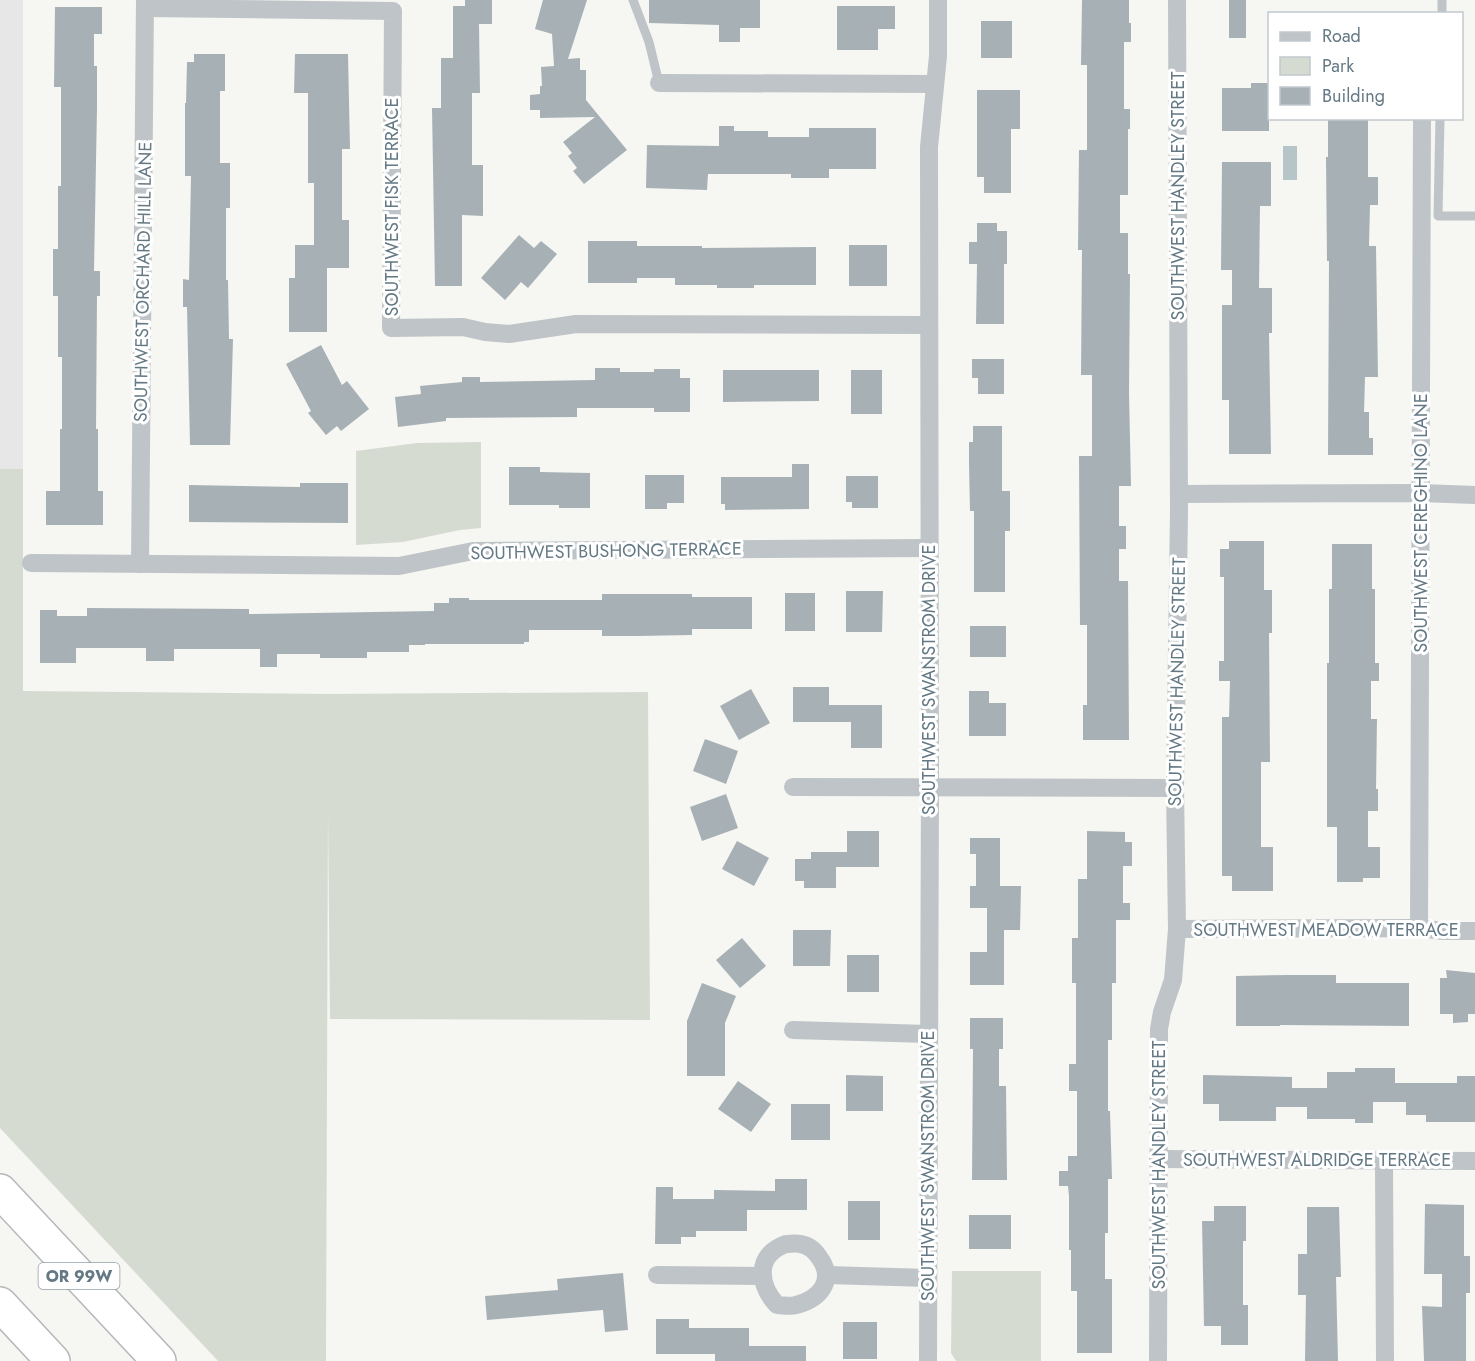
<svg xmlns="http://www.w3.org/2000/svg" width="1475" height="1361" font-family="Jost,sans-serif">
	<rect width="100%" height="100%" fill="#f6f6f2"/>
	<rect fill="#e6e7e6" x="0" y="0" width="23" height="469"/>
	<g fill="#d6dbd1">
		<polygon points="481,442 481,528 460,530 403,542 356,545 356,451 417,443"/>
		<polygon points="0,469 23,469 23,691 328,694 648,692 650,1020 330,1019 328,813 326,1361 218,1361 0,1128"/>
		<polygon points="952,1271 1041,1271 1041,1361 956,1361 951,1353"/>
	</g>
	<rect fill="#b6c5c8" x="1283" y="146" width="14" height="34"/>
	<g fill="#a7b1b5">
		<polygon points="465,0 492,0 492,24 479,24 480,93 472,93 472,165 483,165 483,216 462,215 462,286 435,286 432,108 441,108 441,58 453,58 453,6 465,6"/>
		<polygon points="543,0 587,0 568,59 580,58 580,70 586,70 586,100 627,150 584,184 573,171 577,168 568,156 572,153 563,142 595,117 540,118 540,110 530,110 530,95 540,94 540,86 542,86 541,67 554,66 552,34 535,29"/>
		<polygon points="649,0 760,0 760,28 740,28 740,42 719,42 719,25 649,23"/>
		<polygon points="1082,0 1129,0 1129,23 1131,23 1131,42 1124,42 1124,109 1130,109 1130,129 1128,129 1128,195 1120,195 1120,233 1128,233 1128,274 1130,274 1129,392 1131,486 1119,486 1119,526 1126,526 1126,549 1119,549 1119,581 1128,581 1129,740 1083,740 1083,705 1087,705 1087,625 1080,625 1079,456 1092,456 1092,375 1081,375 1082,250 1078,250 1079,150 1087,150 1087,65 1081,65"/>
		<rect x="1229" y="0" width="17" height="38"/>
		<polygon points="837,6 895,6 895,29 878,29 878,50 837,50"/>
		<polygon points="55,7 102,7 102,34 94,34 94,66 97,66 97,108 94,271 100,271 100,296 97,296 96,429 98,429 98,491 103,491 103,525 46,525 46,491 60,491 60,429 62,429 62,357 58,357 58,296 53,296 53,249 58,249 58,186 61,186 61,87 54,87"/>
		<rect x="981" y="21" width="31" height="37"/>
		<polygon points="194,54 225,54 225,91 220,91 220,163 230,163 230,208 226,208 226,280 228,280 229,339 233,339 230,445 190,445 187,307 183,307 183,279 189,280 191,176 185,176 185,103 186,103 187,62 194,62"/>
		<polygon points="295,54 348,54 350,149 342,149 342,220 349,220 349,268 327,268 327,332 289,332 289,278 295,278 295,245 314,245 314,183 308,183 308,93 294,93"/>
		<polygon points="1251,83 1269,83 1269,131 1222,131 1222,88 1251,88"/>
		<polygon points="977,90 1020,90 1020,129 1011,129 1011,193 984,193 984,177 977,177"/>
		<polygon points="1328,118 1368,118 1368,177 1378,177 1378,205 1370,205 1369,246 1376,246 1378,377 1365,377 1364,412 1369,412 1369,438 1373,438 1373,455 1328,455 1329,261 1327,261 1326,157 1328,157"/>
		<polygon points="719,126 734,126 734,131 768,131 768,137 809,137 809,128 876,128 876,169 829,169 829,178 791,178 791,174 708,174 707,190 646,188 647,145 719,146"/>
		<polygon points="1222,162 1271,162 1271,206 1260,206 1259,288 1272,288 1272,333 1269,333 1271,454 1229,454 1229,400 1222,400 1222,305 1232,305 1232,270 1221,270"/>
		<polygon points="977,223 997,223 997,231 1007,231 1007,264 1004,264 1004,324 976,324 977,264 969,264 969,242 977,242"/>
		<polygon points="519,235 534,248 541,241 557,254 528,288 521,282 505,300 481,278"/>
		<polygon points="588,241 637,241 637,246 702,246 702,248 816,247 816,285 754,285 754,288 717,288 717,285 675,285 675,278 637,278 637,283 588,283"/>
		<rect x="849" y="245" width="38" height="41"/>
		<polygon points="321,345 342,385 347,381 369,409 341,431 337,426 326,435 308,413 311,411 286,364"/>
		<polygon points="972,359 1004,359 1004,394 978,394 978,378 972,378"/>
		<polygon points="595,368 620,368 620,372 654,372 654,369 680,369 680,378 690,378 690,412 654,412 654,408 577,408 577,417 446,418 446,421 398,427 395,397 421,394 420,386 462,382 462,377 480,377 480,382 595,380"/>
		<polygon points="723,370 819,370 819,401 723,402"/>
		<rect x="851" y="370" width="31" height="44"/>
		<polygon points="973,426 1002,426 1002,491 1010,491 1010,531 1005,531 1005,592 974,592 974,511 970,511 969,463 969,442 973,442"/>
		<polygon points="792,464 809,464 809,509 725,510 725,504 721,504 721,477 792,477"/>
		<polygon points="509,467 540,467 540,472 590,473 590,508 559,508 559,505 509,505"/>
		<polygon points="645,475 684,475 684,503 667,503 667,509 645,509"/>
		<polygon points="846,476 878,476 878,508 852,508 852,502 846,502"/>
		<polygon points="300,483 348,483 348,523 189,522 189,485 300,487"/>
		<polygon points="1229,541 1264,541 1264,590 1272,590 1272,633 1269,633 1270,762 1261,762 1261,847 1273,847 1273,891 1232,891 1232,876 1222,876 1222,717 1229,717 1230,681 1219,681 1219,661 1224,661 1224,577 1220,577 1220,549 1229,549"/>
		<polygon points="1332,544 1372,544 1372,589 1375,589 1375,663 1379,663 1379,681 1371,681 1371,719 1377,719 1376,789 1378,789 1378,811 1368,811 1368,847 1380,847 1380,878 1363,878 1363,882 1337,882 1337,827 1327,827 1327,663 1329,663 1329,589 1332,589"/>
		<polygon points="846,591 883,591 882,632 846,632"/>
		<rect x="785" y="593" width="30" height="38"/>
		<polygon points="602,594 692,594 692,597 752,597 752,629 692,629 692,635 637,636 602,636 602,630 529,630 529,642 524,642 524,644 425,644 425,645 409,645 409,652 367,652 367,658 320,658 320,654 277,654 277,667 260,667 260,649 174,649 174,661 146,661 146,648 76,648 76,663 40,663 40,610 57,610 57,616 87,616 87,608 249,609 249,614 434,611 434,603 449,603 449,598 469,598 469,600 602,600"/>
		<rect x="970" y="626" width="36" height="31"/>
		<polygon points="793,687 829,687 829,705 882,705 882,748 851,748 851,722 793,722"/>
		<polygon points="751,689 770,723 739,740 720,706"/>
		<polygon points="969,691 989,691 989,703 1006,703 1006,736 969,736"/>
		<polygon points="705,739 738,751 726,784 693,771"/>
		<polygon points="726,794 738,828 702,841 690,807"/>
		<polygon points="847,831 879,831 879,867 836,867 836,888 804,888 804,881 795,881 795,859 811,859 811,852 847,852"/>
		<polygon points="1087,831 1125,832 1125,842 1132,842 1132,866 1123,866 1123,903 1130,903 1130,920 1116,920 1116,983 1112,983 1112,1040 1108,1040 1108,1111 1110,1111 1112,1179 1108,1179 1108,1233 1105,1233 1105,1279 1112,1279 1112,1353 1077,1353 1077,1291 1071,1291 1071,1250 1069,1250 1069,1196 1068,1186 1059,1186 1059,1171 1068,1171 1068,1156 1077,1156 1077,1091 1069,1091 1069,1064 1076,1064 1076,983 1072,983 1072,938 1078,938 1078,879 1087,879"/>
		<polygon points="970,838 1000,838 1000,886 1021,886 1020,930 1004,930 1004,985 970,985 970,952 987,952 987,908 970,908 970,886 976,886 976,854 970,854"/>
		<polygon points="737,841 769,858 754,886 722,869"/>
		<polygon points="793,930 831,930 830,966 793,966"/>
		<polygon points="742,938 766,966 740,988 716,960"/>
		<rect x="847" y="955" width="32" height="37"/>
		<polygon points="1446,970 1475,973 1475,1014 1468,1014 1468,1022 1453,1023 1453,1014 1440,1014 1440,978 1447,978"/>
		<polygon points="1290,975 1336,975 1336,983 1409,983 1409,1026 1280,1025 1280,1026 1236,1026 1236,976"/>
		<polygon points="702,983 736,996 725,1023 725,1076 687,1076 687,1021"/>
		<polygon points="970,1018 1003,1018 1003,1049 999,1049 999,1086 1006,1086 1007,1180 972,1180 973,1049 970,1049"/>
		<polygon points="1355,1068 1395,1068 1395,1083 1457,1083 1457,1076 1475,1076 1475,1122 1426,1122 1426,1115 1406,1115 1406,1102 1373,1102 1373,1123 1355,1123 1355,1119 1307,1119 1307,1107 1276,1107 1276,1121 1219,1121 1219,1104 1203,1104 1203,1075 1292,1077 1292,1088 1327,1088 1327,1072 1355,1072"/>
		<polygon points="846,1075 883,1076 883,1111 846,1111"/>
		<polygon points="738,1081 771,1104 751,1132 718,1109"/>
		<rect x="791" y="1104" width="39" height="36"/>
		<polygon points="775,1179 807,1179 807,1210 747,1210 747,1231 696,1231 696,1237 681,1237 681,1244 655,1244 656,1187 673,1187 673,1199 714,1199 714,1190 775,1191"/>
		<rect x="848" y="1201" width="32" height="39"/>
		<polygon points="1425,1204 1464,1205 1464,1256 1470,1256 1470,1293 1466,1293 1466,1361 1424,1361 1422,1306 1442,1307 1442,1274 1424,1274"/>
		<polygon points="1214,1206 1246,1206 1246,1241 1243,1241 1243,1305 1248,1305 1248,1345 1221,1345 1221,1326 1204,1326 1202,1221 1214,1221"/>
		<polygon points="1307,1207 1339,1207 1341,1277 1336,1277 1338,1361 1305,1361 1306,1295 1298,1295 1298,1254 1307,1254"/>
		<rect x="969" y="1215" width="42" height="34"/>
		<polygon points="623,1273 628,1330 605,1332 603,1310 487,1320 485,1296 558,1290 557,1279"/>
		<polygon points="656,1319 689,1319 689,1328 749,1328 749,1346 806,1346 806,1361 715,1361 715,1354 656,1354"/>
		<rect x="843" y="1322" width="34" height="37"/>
	</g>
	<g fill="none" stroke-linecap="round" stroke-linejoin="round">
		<defs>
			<g id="highway">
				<polyline points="0,1191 159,1361"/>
				<polyline points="0,1304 53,1361"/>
			</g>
		</defs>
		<use href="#highway" stroke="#b4b8bb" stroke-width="36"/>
		<g stroke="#bec4c7" stroke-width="9">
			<polyline points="633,0 649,42 659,83"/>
			<polyline points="1442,14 1442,0"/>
			<polyline points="1440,118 1438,216 1475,216"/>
		</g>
		<g stroke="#bec4c7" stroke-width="18">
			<polyline points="145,8 393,11 391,328 463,327 485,332 509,334 576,324 928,325"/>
			<polyline points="659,83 935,84"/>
			<polyline points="1179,494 1421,493 1475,495"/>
			<polyline points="31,563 399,566 473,551 929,548"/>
			<polyline points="140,564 145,0"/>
			<polyline points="793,787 1175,788"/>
			<polyline points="1419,928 1422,118"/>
			<polyline points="1177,929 1419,928 1443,931 1475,931"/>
			<polyline points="793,1030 928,1034"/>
			<polyline points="1158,1159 1475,1161"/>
			<polyline points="1384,1161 1385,1361"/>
			<path d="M786,1244C790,1244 796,1243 800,1244C808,1245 815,1251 819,1257C836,1280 820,1299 796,1305C790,1307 783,1305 777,1305C758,1284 755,1255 786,1244Z"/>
			<polyline points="657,1275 763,1276"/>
			<polyline points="827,1275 928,1278"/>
			<polyline points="928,1361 930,787 929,147 938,56 938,0"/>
			<polyline points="1158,1361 1159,1029 1162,1012 1173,980 1177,929 1175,788 1179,511 1177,0"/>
		</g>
		<use href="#highway" stroke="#fff" stroke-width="33"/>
	</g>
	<g text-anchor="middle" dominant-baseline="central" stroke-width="6" stroke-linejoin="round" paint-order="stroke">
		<rect fill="#fff" stroke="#92a1a9" stroke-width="1.5" x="38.5" y="1263" width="81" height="26" rx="4.5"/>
		<g font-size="16" font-weight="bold" fill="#647984">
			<text x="79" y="1276">OR 99W</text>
		</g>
		<g font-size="18" fill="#647984" stroke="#fff">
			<text transform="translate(1178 196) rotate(-90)">SOUTHWEST HANDLEY STREET</text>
			<text transform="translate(392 207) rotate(-90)">SOUTHWEST FISK TERRACE</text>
			<text transform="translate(143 282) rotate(-89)">SOUTHWEST ORCHARD HILL LANE</text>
			<text transform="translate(1421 523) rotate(-90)">SOUTHWEST CEREGHINO LANE</text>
			<text transform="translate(606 551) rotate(-1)">SOUTHWEST BUSHONG TERRACE</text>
			<text transform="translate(929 680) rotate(-90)">SOUTHWEST SWANSTROM DRIVE</text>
			<text transform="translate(1177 682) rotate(-89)">SOUTHWEST HANDLEY STREET</text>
			<text x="1326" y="930">SOUTHWEST MEADOW TERRACE</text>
			<text x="1317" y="1160">SOUTHWEST ALDRIDGE TERRACE</text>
			<text transform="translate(1159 1165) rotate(-90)">SOUTHWEST HANDLEY STREET</text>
			<text transform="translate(928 1166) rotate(-90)">SOUTHWEST SWANSTROM DRIVE</text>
		</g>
	</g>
	<rect x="1268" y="12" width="195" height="108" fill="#ffffff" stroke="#c1c9ce" stroke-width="1.5"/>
	<rect x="1280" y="32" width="30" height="9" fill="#bec4c7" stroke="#c1c9ce" stroke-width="1.5"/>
	<text x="1322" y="42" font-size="18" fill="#647984">Road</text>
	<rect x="1280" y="57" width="30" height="18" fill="#d6dbd1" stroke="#c1c9ce" stroke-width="1.5"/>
	<text x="1322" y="72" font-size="18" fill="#647984">Park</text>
	<rect x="1280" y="87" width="30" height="18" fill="#a7b1b5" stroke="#c1c9ce" stroke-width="1.5"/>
	<text x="1322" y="102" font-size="18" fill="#647984">Building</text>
</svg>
